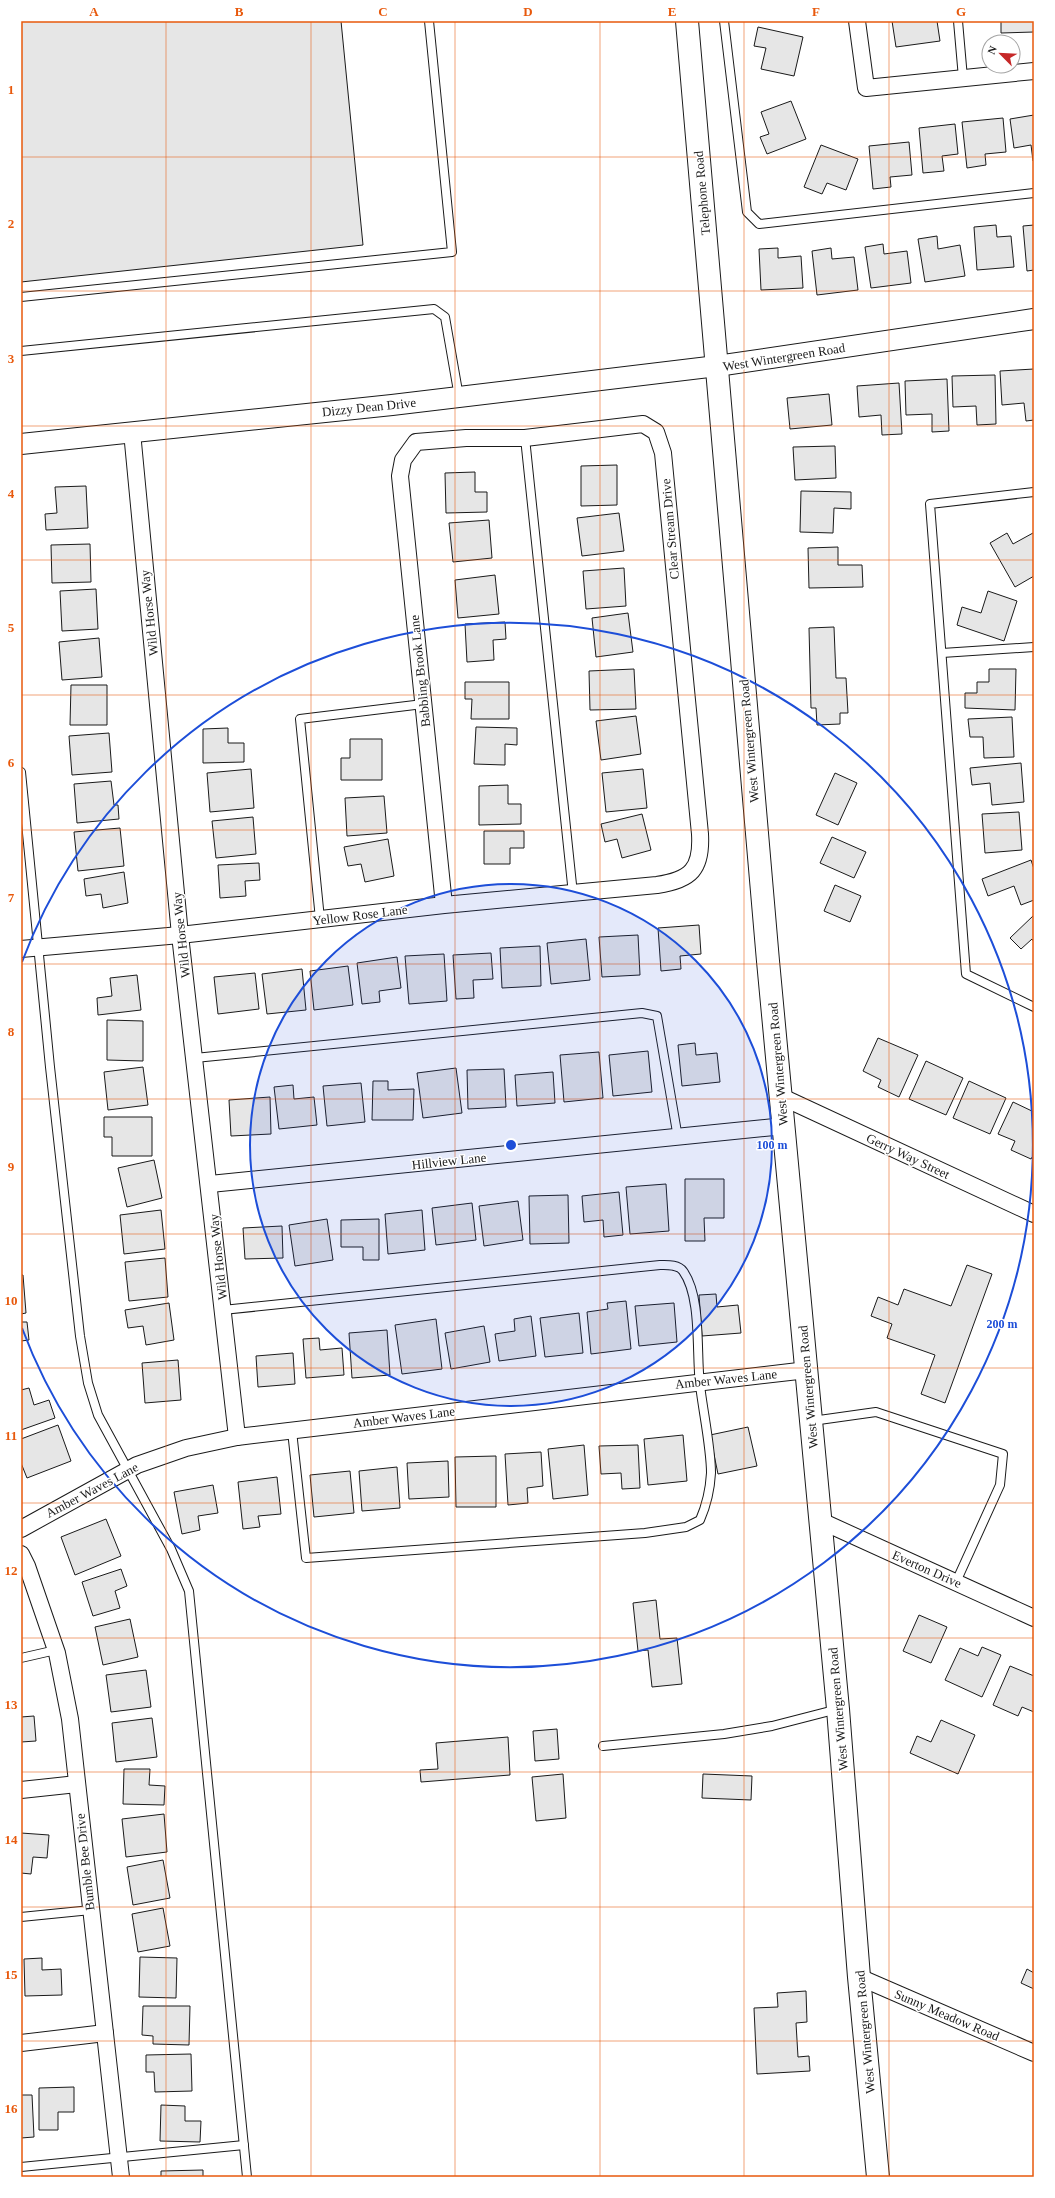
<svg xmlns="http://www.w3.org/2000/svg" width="1055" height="2198" font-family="'Times New Roman',serif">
	<rect width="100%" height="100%" fill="#fff"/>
	<g fill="#e6e6e6" stroke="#1a1a1a">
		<polygon points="21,21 341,21 363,245 21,282"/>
		<polygon points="892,21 937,21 940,41 896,47"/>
		<polygon points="1001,21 1034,21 1034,32 1001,33"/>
		<polygon points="758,27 803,37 794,76 761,69 766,48 754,46"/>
		<polygon points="791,101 806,139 767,154 760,137 769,134 761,112"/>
		<polygon points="1034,115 1034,161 1033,161 1031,145 1014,148 1010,119"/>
		<polygon points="1003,118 1006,152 985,154 986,165 967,168 962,122"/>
		<polygon points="955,124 958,154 942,156 944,171 923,173 919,128"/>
		<polygon points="909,142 912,175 890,177 891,187 873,189 869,146"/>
		<polygon points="821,145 858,159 846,190 827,183 822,194 804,187"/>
		<polygon points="996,225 997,237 1011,236 1014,267 977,270 974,227"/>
		<polygon points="1034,225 1034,270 1027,271 1023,226"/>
		<polygon points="937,236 938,249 960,245 965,276 925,282 918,239"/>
		<polygon points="883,244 884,254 907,251 911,283 871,288 865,247"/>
		<polygon points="778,248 778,258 801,256 803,288 761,290 759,249"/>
		<polygon points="831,248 832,259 854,257 858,290 817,295 812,251"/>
		<polygon points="1034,369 1034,420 1026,421 1024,403 1002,405 1000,371"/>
		<polygon points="995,375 996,424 977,425 976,406 953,407 952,376"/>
		<polygon points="947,379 949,431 932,432 932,414 906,415 905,381"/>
		<polygon points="899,383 902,434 882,435 881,415 859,417 857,386"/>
		<polygon points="829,394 832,425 790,429 787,398"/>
		<polygon points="835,446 836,478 795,480 793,447"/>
		<polygon points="617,465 617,505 581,506 581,466"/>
		<polygon points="475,472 475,492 487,492 487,512 446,513 445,473"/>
		<polygon points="86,486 88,528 46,530 45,514 57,513 55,487"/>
		<polygon points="801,491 851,492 851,509 834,508 833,533 800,532"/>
		<polygon points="619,513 624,551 582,556 577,518"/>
		<polygon points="489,520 492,558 453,562 449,523"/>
		<polygon points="1007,533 1013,544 1033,533 1034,535 1034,576 1015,587 990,543"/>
		<polygon points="90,544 91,582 52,583 51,545"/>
		<polygon points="838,547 838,565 862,565 863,587 809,588 808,548"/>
		<polygon points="624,568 626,606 586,609 583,571"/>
		<polygon points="495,575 499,614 458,618 455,580"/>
		<polygon points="96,589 98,629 62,631 60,591"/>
		<polygon points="988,591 1017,601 1004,641 957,625 962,607 981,613"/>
		<polygon points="628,613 633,652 596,657 592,618"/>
		<polygon points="505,622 506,639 493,640 494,660 467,662 465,624"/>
		<polygon points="834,627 836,678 846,678 848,713 840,713 840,724 817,725 816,708 811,708 809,628"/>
		<polygon points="99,638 102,677 62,680 59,642"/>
		<polygon points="634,669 636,709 590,710 589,671"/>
		<polygon points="989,669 1016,669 1015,710 965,708 965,693 977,693 977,682 989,682"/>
		<polygon points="465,682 509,682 509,719 471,719 472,699 465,699"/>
		<polygon points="71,685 107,685 107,725 70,725"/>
		<polygon points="636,716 641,754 601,760 596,721"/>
		<polygon points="1012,717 1014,757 984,758 983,737 970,737 968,719"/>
		<polygon points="476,727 517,728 517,745 505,744 505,765 474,764"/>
		<polygon points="228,728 228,743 244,743 244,762 203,763 203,729"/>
		<polygon points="109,733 112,772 72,775 69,736"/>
		<polygon points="350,739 382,739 382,780 341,780 341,758 350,758"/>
		<polygon points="1021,763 1024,802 992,805 990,783 972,785 970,768"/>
		<polygon points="251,769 254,808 210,812 207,773"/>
		<polygon points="643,769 647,808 606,812 602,773"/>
		<polygon points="835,773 857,783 838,825 816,815"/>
		<polygon points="111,781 114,805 118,805 119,819 77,823 74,784"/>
		<polygon points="508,785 508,804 521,804 521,824 479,825 479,786"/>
		<polygon points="384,796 387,833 347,836 345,798"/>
		<polygon points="1019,812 1022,850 985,853 982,814"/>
		<polygon points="642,814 651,850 622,858 617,839 605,842 601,824"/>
		<polygon points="253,817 256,854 216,858 212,821"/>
		<polygon points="120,828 124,866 78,871 74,832"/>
		<polygon points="484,831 524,831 524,848 510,848 510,864 484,864"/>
		<polygon points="832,837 866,852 854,878 820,863"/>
		<polygon points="388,839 394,876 365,882 361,864 348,866 344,847"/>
		<polygon points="1031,860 1034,869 1034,900 1021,905 1014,886 988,896 982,879"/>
		<polygon points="259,863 260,880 245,881 246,896 220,898 218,865"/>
		<polygon points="124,872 128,903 103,908 101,894 86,896 84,879"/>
		<polygon points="835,885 861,896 850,922 824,911"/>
		<polygon points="1034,915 1034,942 1032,939 1021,949 1010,938"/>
		<polygon points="699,925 701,954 680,956 681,969 661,971 658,928"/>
		<polygon points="638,935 640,975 602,977 599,937"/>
		<polygon points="586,939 590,980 551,984 547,943"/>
		<polygon points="540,946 541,986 502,988 500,948"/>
		<polygon points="491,953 493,979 473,980 474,998 456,999 453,955"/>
		<polygon points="444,954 447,1001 409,1004 405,956"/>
		<polygon points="397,957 401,988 379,991 380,1002 362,1004 357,963"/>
		<polygon points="348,966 353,1005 314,1010 310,971"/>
		<polygon points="302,969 306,1010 267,1014 262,974"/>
		<polygon points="255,973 259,1009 218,1014 214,977"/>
		<polygon points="137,975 141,1010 98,1015 97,998 112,996 110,978"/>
		<polygon points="107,1020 143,1021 143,1061 107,1060"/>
		<polygon points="878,1038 918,1055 899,1097 878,1087 881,1080 863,1071"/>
		<polygon points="695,1043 696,1055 717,1053 720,1082 682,1086 678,1045"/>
		<polygon points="648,1051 652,1092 613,1096 609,1055"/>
		<polygon points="599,1052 603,1098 564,1102 560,1055"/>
		<polygon points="926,1061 963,1078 946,1115 909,1099"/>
		<polygon points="143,1067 148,1105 108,1110 104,1072"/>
		<polygon points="456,1068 462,1113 423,1118 417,1073"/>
		<polygon points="504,1069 506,1107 468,1109 467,1070"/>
		<polygon points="553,1072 555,1103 517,1106 515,1075"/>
		<polygon points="373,1081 388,1081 388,1090 414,1089 413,1120 372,1120"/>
		<polygon points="969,1081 1006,1098 990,1134 953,1118"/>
		<polygon points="361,1083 365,1122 327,1126 323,1086"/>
		<polygon points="293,1085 294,1099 314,1097 317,1125 279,1129 274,1087"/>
		<polygon points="270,1097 271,1134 231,1136 229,1100"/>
		<polygon points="1013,1102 1034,1112 1034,1154 1031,1159 1011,1150 1015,1141 998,1134"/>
		<polygon points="104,1117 152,1117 152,1156 112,1156 112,1137 104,1137"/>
		<polygon points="154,1160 162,1198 127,1207 118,1168"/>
		<polygon points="685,1179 724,1179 724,1218 704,1218 705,1241 685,1241"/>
		<polygon points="666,1184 669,1231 630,1234 626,1187"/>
		<polygon points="619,1192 623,1235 604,1237 603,1220 584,1222 582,1196"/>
		<polygon points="568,1195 569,1243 530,1244 529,1196"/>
		<polygon points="518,1201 523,1240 484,1246 479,1206"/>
		<polygon points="472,1203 476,1240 436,1245 432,1208"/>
		<polygon points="161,1210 165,1249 124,1254 120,1215"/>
		<polygon points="422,1210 425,1250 388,1254 385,1214"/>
		<polygon points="327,1219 333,1260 295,1266 289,1225"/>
		<polygon points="379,1219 379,1260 363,1260 363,1247 341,1247 341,1220"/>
		<polygon points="282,1226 283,1258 245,1259 243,1228"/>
		<polygon points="165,1258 168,1297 129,1301 125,1262"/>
		<polygon points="967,1265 992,1274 945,1403 921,1394 935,1355 887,1338 892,1324 871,1316 878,1297 898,1305 904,1289 951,1306"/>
		<polygon points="21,1275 23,1275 26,1313 21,1314"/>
		<polygon points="716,1294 717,1307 738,1305 741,1333 702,1336 699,1295"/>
		<polygon points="626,1301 631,1349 591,1354 587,1312 608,1309 607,1303"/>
		<polygon points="169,1303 174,1340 146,1345 143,1326 128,1328 125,1310"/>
		<polygon points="674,1303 677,1342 639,1346 635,1306"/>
		<polygon points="579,1313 583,1353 545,1357 540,1318"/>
		<polygon points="531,1316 536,1356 499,1361 495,1334 515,1331 514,1319"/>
		<polygon points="436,1319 442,1369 402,1374 395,1325"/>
		<polygon points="21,1322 27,1322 29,1340 21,1341"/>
		<polygon points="484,1326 490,1362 451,1369 445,1333"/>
		<polygon points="387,1330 390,1375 352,1378 349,1333"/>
		<polygon points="319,1338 320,1350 342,1348 344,1375 306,1378 303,1339"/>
		<polygon points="293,1353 295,1384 258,1387 256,1356"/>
		<polygon points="178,1360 181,1400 145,1403 142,1363"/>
		<polygon points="29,1388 34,1405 49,1400 55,1418 21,1430 21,1390"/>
		<polygon points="58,1425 71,1461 27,1478 21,1463 21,1439"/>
		<polygon points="748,1427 757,1466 718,1474 710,1435"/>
		<polygon points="683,1435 687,1481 648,1485 644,1439"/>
		<polygon points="584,1445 588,1495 553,1499 548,1449"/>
		<polygon points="638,1445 640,1488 622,1489 621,1473 601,1474 599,1446"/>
		<polygon points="541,1452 543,1486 527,1488 528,1503 508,1505 505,1454"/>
		<polygon points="496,1456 496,1507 456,1507 455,1457"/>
		<polygon points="448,1461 449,1497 409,1499 407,1463"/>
		<polygon points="397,1467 400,1508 362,1511 359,1471"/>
		<polygon points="350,1471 354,1513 314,1517 310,1475"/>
		<polygon points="277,1477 281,1514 258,1516 260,1527 243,1529 238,1482"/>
		<polygon points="213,1485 218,1513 198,1516 200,1530 182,1534 174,1492"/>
		<polygon points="106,1519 121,1556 75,1575 61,1537"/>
		<polygon points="121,1569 127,1586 115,1591 120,1608 93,1616 82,1582"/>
		<polygon points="656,1600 660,1639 677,1638 682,1684 652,1687 648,1650 638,1651 633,1603"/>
		<polygon points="919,1615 947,1627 931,1663 903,1651"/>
		<polygon points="130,1619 138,1657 103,1665 95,1627"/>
		<polygon points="982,1647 1001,1655 982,1697 945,1680 960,1648 978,1656"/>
		<polygon points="1010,1666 1034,1676 1034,1712 1022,1707 1018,1716 993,1705"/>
		<polygon points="146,1670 151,1707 111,1712 106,1675"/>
		<polygon points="34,1716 36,1741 21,1742 21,1717"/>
		<polygon points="152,1718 157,1757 116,1762 112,1723"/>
		<polygon points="941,1720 975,1735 958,1774 910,1753 917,1736 931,1742"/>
		<polygon points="557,1729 559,1759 535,1761 533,1731"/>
		<polygon points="508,1737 510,1775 421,1782 420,1770 438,1769 436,1743"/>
		<polygon points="124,1769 150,1769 149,1785 165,1786 164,1805 123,1804"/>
		<polygon points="563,1774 566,1818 536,1821 532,1777"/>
		<polygon points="703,1774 752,1776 751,1800 702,1798"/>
		<polygon points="164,1814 167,1852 126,1857 122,1819"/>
		<polygon points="21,1833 49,1835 47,1858 33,1857 31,1874 21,1873"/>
		<polygon points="163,1860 170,1898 133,1905 127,1867"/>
		<polygon points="163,1908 170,1946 138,1952 132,1914"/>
		<polygon points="140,1957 177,1958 176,1998 139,1997"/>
		<polygon points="42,1958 42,1970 61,1969 62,1995 25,1996 24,1959"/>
		<polygon points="1027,1969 1034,1973 1034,1989 1021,1983"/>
		<polygon points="806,1991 807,2022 796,2023 798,2057 809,2056 810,2071 757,2074 754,2008 778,2007 777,1993"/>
		<polygon points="143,2006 190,2006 189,2045 153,2044 153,2036 142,2035"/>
		<polygon points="191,2054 192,2091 155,2092 154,2072 146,2072 146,2055"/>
		<polygon points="74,2087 74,2112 58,2112 58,2130 39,2130 39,2088"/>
		<polygon points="21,2095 32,2095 34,2137 21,2138"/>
		<polygon points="161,2105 185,2106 185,2121 201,2121 200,2142 160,2141"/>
		<polygon points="203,2170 203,2177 161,2177 161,2171"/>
	</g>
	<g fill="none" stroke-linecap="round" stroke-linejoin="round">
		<defs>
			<g id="service">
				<polyline points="724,21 747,212 759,224 1034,193"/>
				<polyline points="958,21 963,78"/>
				<polyline points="21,297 452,252 429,21"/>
				<polyline points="21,351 434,309 445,317 459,397"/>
				<polyline points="525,438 573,894"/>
				<polyline points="1034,492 930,504 966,974 1034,1007"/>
				<polyline points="942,653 1034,647"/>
				<polyline points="21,772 50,1067 80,1336 88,1383 98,1415 171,1549 189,1591 247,2177"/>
				<polyline points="320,919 300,719 423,704"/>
				<polyline points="195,1058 642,1013 657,1016 678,1138"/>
				<path d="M223,1310L660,1265C667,1265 678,1264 683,1271C702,1297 696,1353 700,1385C703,1411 711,1448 711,1473C710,1491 707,1504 700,1520L686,1527L645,1533L306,1558L292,1431"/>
				<polyline points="812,1421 876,1412 1003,1454 1000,1485 956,1582"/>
				<polyline points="21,1658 56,1650"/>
				<polyline points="603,1746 724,1734 772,1726 838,1709"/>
				<polyline points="21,1917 91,1910"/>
				<polyline points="21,2167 244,2145"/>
			</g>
			<g id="minor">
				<polyline points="857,21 866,88 1034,71"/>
				<polyline points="132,432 180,935 237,1437"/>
				<path d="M21,949L180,935L444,905L657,885C691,880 702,869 700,834L663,453L656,432L643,424L525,438H466L416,442L403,460L400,476L444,905"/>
				<polyline points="782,1097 1034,1214"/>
				<polyline points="210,1184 784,1126"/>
				<polyline points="821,1521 1034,1618"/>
				<polyline points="21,1529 137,1465 186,1448 237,1437 807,1370"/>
				<polyline points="21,1554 27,1566 57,1653 70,1719 121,2177"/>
				<polyline points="21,1790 77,1784"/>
				<polyline points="859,1977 1034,2053"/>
				<polyline points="21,2043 105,2033"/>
			</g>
			<polyline id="tertiary" points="21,444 392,405 717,366 1034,319"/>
			<polyline id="secondary" points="687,21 768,961 838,1709 859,1977 878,2177"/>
		</defs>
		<use href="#service" stroke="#1a1a1a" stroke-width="10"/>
		<use href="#minor" stroke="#1a1a1a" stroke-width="18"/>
		<use href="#tertiary" stroke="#1a1a1a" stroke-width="22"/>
		<use href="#secondary" stroke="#1a1a1a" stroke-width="24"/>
		<use href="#service" stroke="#fff" stroke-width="8"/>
		<use href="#minor" stroke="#fff" stroke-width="16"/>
		<use href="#tertiary" stroke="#fff" stroke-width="20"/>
		<use href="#secondary" stroke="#fff" stroke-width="22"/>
	</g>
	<path fill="none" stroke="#e8590c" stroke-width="1" stroke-opacity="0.55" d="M166,21V2177M311,21V2177M455,21V2177M600,21V2177M744,21V2177M889,21V2177M21,157H1034M21,291H1034M21,426H1034M21,560H1034M21,695H1034M21,830H1034M21,964H1034M21,1099H1034M21,1234H1034M21,1368H1034M21,1503H1034M21,1638H1034M21,1772H1034M21,1907H1034M21,2041H1034"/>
	<circle cx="511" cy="1145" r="261" fill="#1d4ed8" fill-opacity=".12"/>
	<g fill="none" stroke="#1d4ed8" stroke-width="2">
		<circle cx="511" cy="1145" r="261"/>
		<path d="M22 962A522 522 0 1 1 22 1328"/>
	</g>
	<g text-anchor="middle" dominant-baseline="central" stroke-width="3" stroke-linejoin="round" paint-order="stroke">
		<g font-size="13" fill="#1a1a1a" stroke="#fff">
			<text transform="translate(702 193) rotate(-95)">Telephone Road</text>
			<text transform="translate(784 357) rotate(-9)">West Wintergreen Road</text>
			<text transform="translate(369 407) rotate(-6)">Dizzy Dean Drive</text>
			<text transform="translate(670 529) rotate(-95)">Clear Stream Drive</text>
			<text transform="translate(149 613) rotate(-96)">Wild Horse Way</text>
			<text transform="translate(420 671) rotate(-96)">Babbling Brook Lane</text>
			<text transform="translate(749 741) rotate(-95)">West Wintergreen Road</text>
			<text transform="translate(360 915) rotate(-7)">Yellow Rose Lane</text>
			<text transform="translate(181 935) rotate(-96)">Wild Horse Way</text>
			<text transform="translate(778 1064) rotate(-95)">West Wintergreen Road</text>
			<text transform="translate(908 1156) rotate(25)">Gerry Way Street</text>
			<text transform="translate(449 1161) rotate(-6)">Hillview Lane</text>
			<text transform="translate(218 1257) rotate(-96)">Wild Horse Way</text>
			<text transform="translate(726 1379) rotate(-6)">Amber Waves Lane</text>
			<text transform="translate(808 1387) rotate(-95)">West Wintergreen Road</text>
			<text transform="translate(404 1417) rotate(-7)">Amber Waves Lane</text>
			<text transform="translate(92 1490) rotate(-28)">Amber Waves Lane</text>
			<text transform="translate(927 1569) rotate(24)">Everton Drive</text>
			<text transform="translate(838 1709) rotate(-95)">West Wintergreen Road</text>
			<text transform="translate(85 1862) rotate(-96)">Bumble Bee Drive</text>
			<text transform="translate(947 2015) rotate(23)">Sunny Meadow Road</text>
			<text transform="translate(865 2032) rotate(-95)">West Wintergreen Road</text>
		</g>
	</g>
	<circle cx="511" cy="1145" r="6" fill="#1d4ed8" stroke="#fff" stroke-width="2"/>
	<g font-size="12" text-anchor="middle" font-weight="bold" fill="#1d4ed8" stroke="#fff" stroke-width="3" stroke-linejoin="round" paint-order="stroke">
		<text x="772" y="1149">100 m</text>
		<text x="1002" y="1328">200 m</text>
	</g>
	<rect width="1055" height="2198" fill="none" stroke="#ffffff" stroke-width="44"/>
	<g transform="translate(1001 54) rotate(294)"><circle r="19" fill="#ffffff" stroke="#a3a3a3"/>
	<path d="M0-3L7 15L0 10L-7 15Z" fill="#c62828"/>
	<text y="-6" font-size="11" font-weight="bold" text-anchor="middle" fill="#1a1a1a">N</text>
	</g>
	<rect x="22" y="22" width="1011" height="2154" fill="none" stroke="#e8590c" stroke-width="1.5"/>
	<g font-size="13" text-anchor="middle" font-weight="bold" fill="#e8590c">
		<text x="94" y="16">A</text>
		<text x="239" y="16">B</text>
		<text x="383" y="16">C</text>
		<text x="528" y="16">D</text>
		<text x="672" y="16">E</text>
		<text x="816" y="16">F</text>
		<text x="961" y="16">G</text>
		<text x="11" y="94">1</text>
		<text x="11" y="228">2</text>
		<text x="11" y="363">3</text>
		<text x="11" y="498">4</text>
		<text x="11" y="632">5</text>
		<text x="11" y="767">6</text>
		<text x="11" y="902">7</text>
		<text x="11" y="1036">8</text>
		<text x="11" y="1171">9</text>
		<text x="11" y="1305">10</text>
		<text x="11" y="1440">11</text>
		<text x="11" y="1575">12</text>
		<text x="11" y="1709">13</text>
		<text x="11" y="1844">14</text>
		<text x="11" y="1979">15</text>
		<text x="11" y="2113">16</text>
	</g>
</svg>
